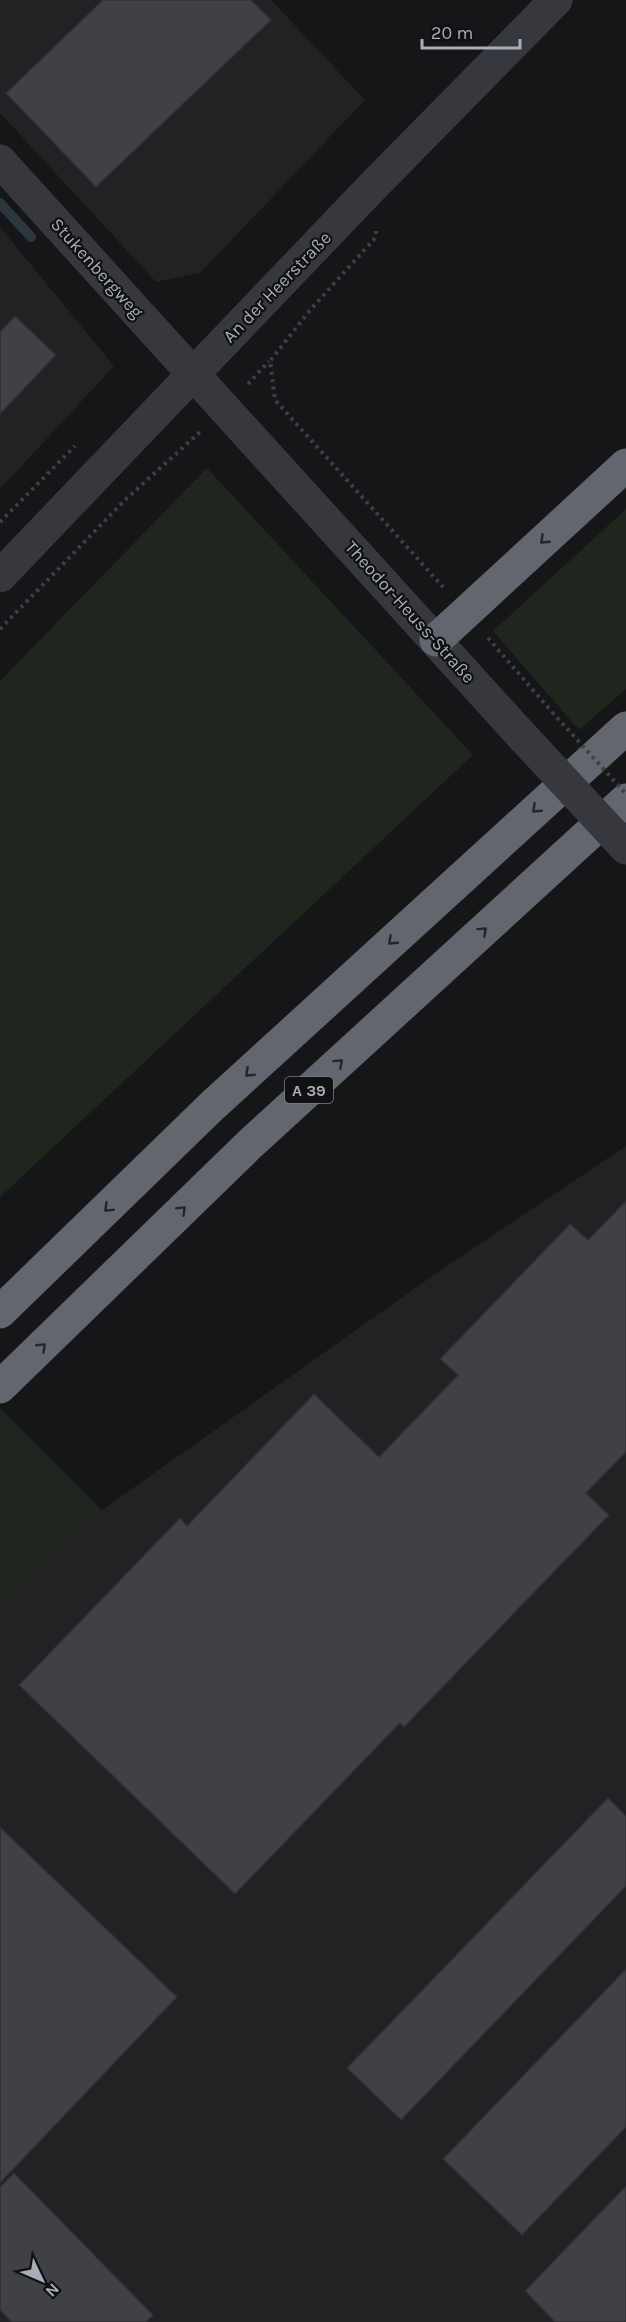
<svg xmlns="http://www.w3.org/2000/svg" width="626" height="2322" font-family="Karla,sans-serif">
	<rect width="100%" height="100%" fill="#161618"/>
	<g fill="#222225">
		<polygon points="0,0 271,0 365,100 200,273 156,282 0,113"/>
		<polygon points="0,227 114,366 0,489"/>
		<polygon points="626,1146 626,2322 0,2322 0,1605 102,1510 438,1272"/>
	</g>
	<g fill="#1e261e">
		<polygon points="207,468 473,755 0,1197 0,681"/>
		<polygon points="626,509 626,689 579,730 493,631"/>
		<polygon points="0,1408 102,1510 0,1605"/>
	</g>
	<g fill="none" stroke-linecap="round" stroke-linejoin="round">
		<polyline stroke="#2b373d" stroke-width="10" points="0,203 31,237"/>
	</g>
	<g fill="#404145" stroke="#303034" stroke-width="1.5">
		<polygon points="103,0 251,0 271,20 96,187 6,93"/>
		<polygon points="15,316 56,355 0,414 0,332"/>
		<polygon points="626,1201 626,1452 586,1493 609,1515 404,1727 400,1723 235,1894 19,1685 180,1518 187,1526 314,1394 379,1457 458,1375 440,1359 570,1224 588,1240"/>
		<polygon points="608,1798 626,1816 626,1886 401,2120 347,2068"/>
		<polygon points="0,1827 177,1997 0,2183"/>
		<polygon points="626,1969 626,2127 522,2235 443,2159"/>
		<polygon points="14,2173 153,2315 146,2322 12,2322 0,2310 0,2187"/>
		<polygon points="626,2186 626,2322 555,2322 525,2291"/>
	</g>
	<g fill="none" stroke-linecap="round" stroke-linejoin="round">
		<g stroke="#3d4044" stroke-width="4" stroke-dasharray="3 4.5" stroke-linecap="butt">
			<polyline points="376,231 376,237 311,309 270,361 275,400 443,587"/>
			<polyline points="248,384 269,361"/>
			<polyline points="0,522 75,446"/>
			<polyline points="0,629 125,500 200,432"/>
			<polyline points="488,638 552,712"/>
		</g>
		<polyline stroke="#37383d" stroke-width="33" points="0,161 194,375"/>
		<g stroke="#37383d" stroke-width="33">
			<polyline points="194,375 523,737"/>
			<polyline points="0,576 373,186 556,0"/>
		</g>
		<g stroke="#62676f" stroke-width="33">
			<polyline points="436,640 626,465"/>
			<polyline points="0,1312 212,1106 626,728"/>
			<polyline points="0,1387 250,1144 626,800"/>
		</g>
		<polyline stroke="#3d4044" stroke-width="4" stroke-dasharray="3 4.5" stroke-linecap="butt" points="552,712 626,794"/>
		<polyline stroke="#37383d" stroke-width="33" points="523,737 626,848"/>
	</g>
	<defs><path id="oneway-chevron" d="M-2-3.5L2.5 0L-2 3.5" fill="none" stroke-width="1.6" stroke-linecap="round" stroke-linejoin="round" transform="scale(1.5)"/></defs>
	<g stroke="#25262a">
		<use href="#oneway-chevron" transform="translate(544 540) rotate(137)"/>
		<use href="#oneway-chevron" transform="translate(536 809) rotate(137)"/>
		<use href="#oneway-chevron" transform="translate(483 931) rotate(-42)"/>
		<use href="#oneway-chevron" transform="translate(392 941) rotate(137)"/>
		<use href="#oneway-chevron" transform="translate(339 1063) rotate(-42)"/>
		<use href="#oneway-chevron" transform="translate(249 1073) rotate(137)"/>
		<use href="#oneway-chevron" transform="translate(108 1208) rotate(136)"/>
		<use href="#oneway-chevron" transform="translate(182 1210) rotate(-44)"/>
		<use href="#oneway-chevron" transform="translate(42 1347) rotate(-44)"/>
	</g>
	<g text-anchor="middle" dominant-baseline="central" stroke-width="4.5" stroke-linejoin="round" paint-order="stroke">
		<rect fill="#111113" stroke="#7a7f87" stroke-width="1.5" x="285" y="1077" width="48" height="26" rx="4.5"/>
		<g font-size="16" font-weight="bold" fill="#a7aeb9">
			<text x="309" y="1090">A 39</text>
		</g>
		<g font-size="18" fill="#a7aeb9" stroke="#111113">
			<text transform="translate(97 268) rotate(48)">Stukenbergweg</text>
			<text transform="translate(277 287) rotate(-46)">An der Heerstraße</text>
			<text transform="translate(410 612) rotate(48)">Theodor-Heuss-Straße</text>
		</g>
	</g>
	<g transform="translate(42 2280) rotate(134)" stroke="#111113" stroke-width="4.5" paint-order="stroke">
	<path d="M0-4.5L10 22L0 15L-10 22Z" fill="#a7aeb9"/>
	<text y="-9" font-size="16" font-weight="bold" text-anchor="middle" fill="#a7aeb9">N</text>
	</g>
	<path d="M422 39v9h98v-9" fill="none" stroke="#a7aeb9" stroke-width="3"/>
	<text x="431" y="39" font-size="18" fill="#a7aeb9" stroke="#111113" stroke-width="4.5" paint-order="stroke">20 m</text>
</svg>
